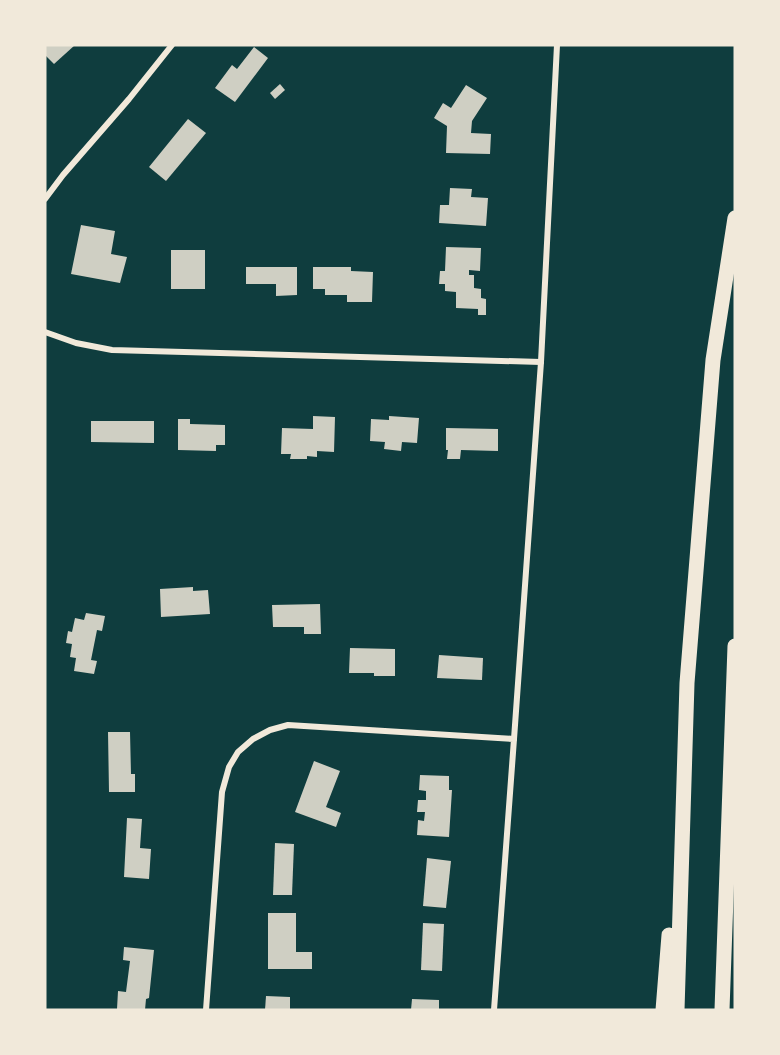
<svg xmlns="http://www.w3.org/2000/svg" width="780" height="1055" font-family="Raleway,sans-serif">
	<rect width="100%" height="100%" fill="#0f3d3e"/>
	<g fill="#cfcfc3">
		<polygon points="45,45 75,45 54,64 45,55"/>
		<polygon points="254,47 268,58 235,102 215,88 232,65 237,69"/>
		<polygon points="280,84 285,90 275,99 270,93"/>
		<polygon points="466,85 487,98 472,121 471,133 491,134 490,154 446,153 447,126 434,118 443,103 451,108"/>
		<polygon points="188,119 206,133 166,181 149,167"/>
		<polygon points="450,188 472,189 471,197 488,198 486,226 439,223 440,205 449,205"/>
		<polygon points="81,225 115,231 111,254 127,257 120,283 71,274"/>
		<polygon points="446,247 481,248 480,271 469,270 469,275 474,275 474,288 481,289 481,298 486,299 486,315 478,315 478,309 456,308 456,292 445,291 445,284 439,284 440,271 445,271"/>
		<rect x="171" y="250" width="34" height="39"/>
		<polygon points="246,267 297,267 297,295 276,296 276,284 246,284"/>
		<polygon points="313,267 351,267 351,271 373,272 372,302 347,302 347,295 325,295 325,289 313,289"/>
		<polygon points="313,416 335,417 334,452 317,451 317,457 307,456 307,459 290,459 291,454 281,454 282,428 313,429"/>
		<polygon points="389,416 419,418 417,443 402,442 401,451 384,449 385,442 370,441 371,419 389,420"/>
		<polygon points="178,419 190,419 190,424 225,425 225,445 216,445 216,451 178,450"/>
		<polygon points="91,421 154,421 154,443 91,442"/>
		<polygon points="446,428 498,429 498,451 461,450 460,459 447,459 448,450 446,450"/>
		<polygon points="193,587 193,591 208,590 210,614 161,617 160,589"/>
		<polygon points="320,604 321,634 304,634 304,627 273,627 272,605"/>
		<polygon points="86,613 105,616 102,631 97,630 91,660 97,661 94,674 74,671 76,658 70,657 72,644 66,643 68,631 72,632 75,618 84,620"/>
		<polygon points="350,648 395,649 395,676 374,676 374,673 349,673"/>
		<polygon points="439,655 483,658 482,680 437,678"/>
		<polygon points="108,732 130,732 131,774 135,774 135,792 109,792"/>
		<polygon points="314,761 340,771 326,807 341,813 336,827 295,812"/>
		<polygon points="420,775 449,776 449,790 452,790 449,837 417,835 418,820 424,821 425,812 417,812 418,800 426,800 426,791 419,790"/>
		<polygon points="127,818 142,819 140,848 151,849 149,879 124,877"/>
		<polygon points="275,843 294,844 292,895 273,895"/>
		<polygon points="427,858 451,861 446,908 423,906"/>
		<polygon points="268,913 296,913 296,952 312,952 312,969 268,969"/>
		<polygon points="423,923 444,924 442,971 421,970"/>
		<polygon points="124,947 154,950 149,998 146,999 145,1010 117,1009 118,991 126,992 130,961 123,960"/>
		<polygon points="266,996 290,997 290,1010 265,1010"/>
		<polygon points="412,999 439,1000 439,1010 411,1010"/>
	</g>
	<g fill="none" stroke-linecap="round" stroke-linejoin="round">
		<g stroke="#f1e9da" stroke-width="6">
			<polyline points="45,199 63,175 129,99 172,45"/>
			<polyline points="45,332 76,343 112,350 541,362"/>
			<polyline points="514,739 541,362 557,45"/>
			<polyline points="206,1010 222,792 229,767 238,752 253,739 270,730 288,725 514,739 494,1010"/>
		</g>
		<g stroke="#f1e9da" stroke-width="15">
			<polyline points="663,1010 669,935"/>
			<polyline points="677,1010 687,683 713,360 735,218"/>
			<polyline points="722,1010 735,646"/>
		</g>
	</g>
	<rect width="780" height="1055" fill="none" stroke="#f1e9da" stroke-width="93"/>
</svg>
